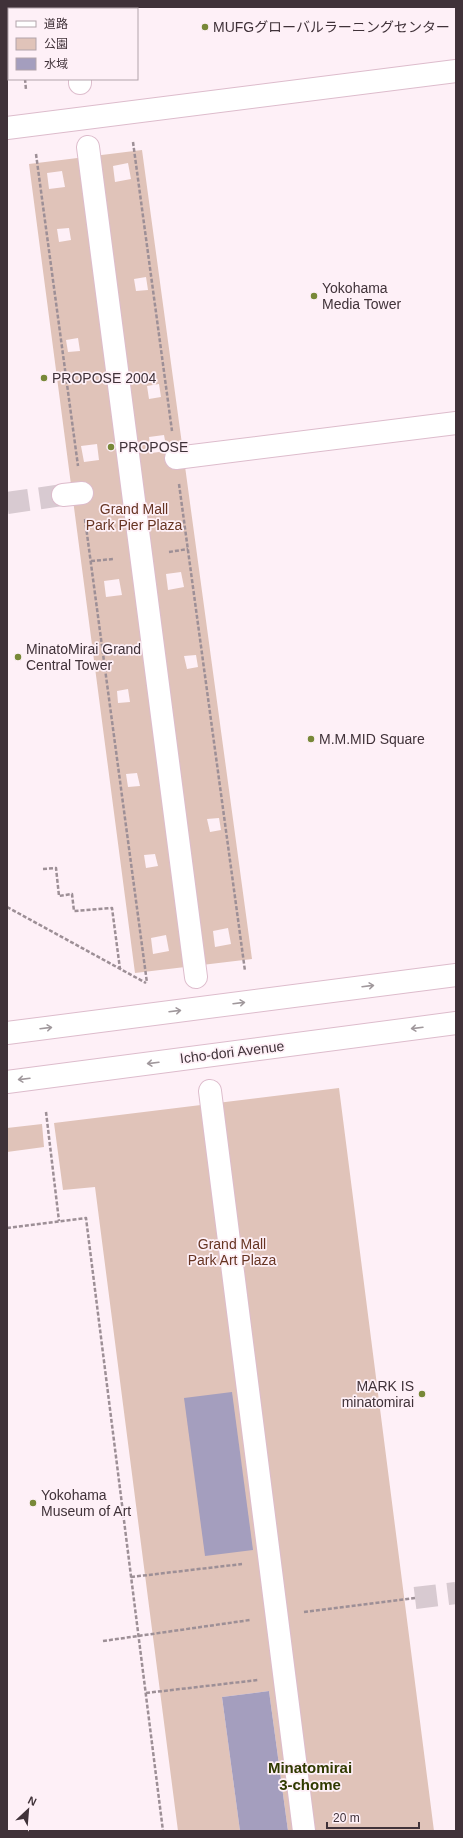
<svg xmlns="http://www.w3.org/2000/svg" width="463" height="1838" font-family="Helvetica,'Noto Sans JP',sans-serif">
	<rect width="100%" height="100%" fill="#fef0f7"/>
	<g fill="#e0c3b9" fill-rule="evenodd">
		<polygon points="8,7 27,7 27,9 39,7 124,7 124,9 9,9 9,12"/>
		<path d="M142,150L252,959L135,973L29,164ZM128,163L131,179L115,182L113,166ZM62,171L65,187L49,189L47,173ZM69,228L71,240L59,242L57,229ZM146,277L148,290L136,291L134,279ZM78,338L80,351L68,352L66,340ZM159,384L161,397L149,399L147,386ZM164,435L167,451L151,453L149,437ZM97,444L99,460L84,462L81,446ZM181,572L184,587L168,590L166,574ZM119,579L122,595L106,597L104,581ZM196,655L198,667L187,669L184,656ZM128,689L130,702L118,703L117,691ZM137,773L140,786L128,787L126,774ZM219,818L221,830L210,832L207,819ZM155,854L158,866L146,868L144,855ZM228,928L231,944L215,947L213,931ZM166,935L169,951L153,954L151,938Z"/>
		<polygon points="339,1088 434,1831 288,1831 269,1691 222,1697 240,1831 178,1831 95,1187 63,1190 54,1123"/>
		<polygon points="42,1124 44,1147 7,1152 7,1128"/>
	</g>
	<g fill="#a49ebe">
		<polygon points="232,1392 253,1550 205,1556 184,1398"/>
		<polygon points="269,1691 288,1831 240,1831 222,1697"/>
	</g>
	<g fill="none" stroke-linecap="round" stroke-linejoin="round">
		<g stroke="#d8cad1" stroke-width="22" stroke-dasharray="22 11" stroke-linecap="butt">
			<polyline points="7,503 63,495"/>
			<polyline points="415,1598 456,1593"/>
		</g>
		<defs>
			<g id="pedestrian">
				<polyline points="71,7 71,9"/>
				<polyline points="80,79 80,83"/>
				<polyline points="88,147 196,977"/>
				<polyline points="176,458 456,423"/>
				<polyline points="63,495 82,493"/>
				<polyline points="210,1091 304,1831"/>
			</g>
			<g id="tertiary">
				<polyline points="7,128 456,71"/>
				<polyline points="7,1033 456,975"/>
				<polyline points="7,1082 456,1023"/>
			</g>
		</defs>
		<use href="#pedestrian" stroke="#ddbccc" stroke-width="24"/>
		<use href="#tertiary" stroke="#ddbccc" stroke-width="24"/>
		<g stroke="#9d8f96" stroke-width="2.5" stroke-dasharray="4 2" stroke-linecap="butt">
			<polyline points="16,7 16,9"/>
			<polyline points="116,7 117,9"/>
			<polyline points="25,79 26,90"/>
			<polyline points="133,142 172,431"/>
			<polyline points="36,154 78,466"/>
			<polyline points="179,484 245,971"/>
			<polyline points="85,519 147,983"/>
			<polyline points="169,552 188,549"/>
			<polyline points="91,561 114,559"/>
			<polyline points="43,869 56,868 59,896 72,894 74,911 112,908 120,969"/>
			<polyline points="7,907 146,983"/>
			<polyline points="46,1112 59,1221"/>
			<polyline points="7,1228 86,1218 163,1831"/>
			<polyline points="131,1577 242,1564"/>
			<polyline points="304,1612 415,1598"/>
			<polyline points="103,1641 250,1620"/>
			<polyline points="146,1693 258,1680"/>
		</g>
		<use href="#pedestrian" stroke="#fff" stroke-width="22"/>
		<use href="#tertiary" stroke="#fff" stroke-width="22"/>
	</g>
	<defs><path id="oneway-shaft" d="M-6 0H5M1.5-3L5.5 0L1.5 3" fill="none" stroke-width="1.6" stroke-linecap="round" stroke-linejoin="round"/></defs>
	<g stroke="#a0989c">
		<use href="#oneway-shaft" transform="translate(368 986) rotate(-7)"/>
		<use href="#oneway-shaft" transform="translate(239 1003) rotate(-7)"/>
		<use href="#oneway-shaft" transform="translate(175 1011) rotate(-7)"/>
		<use href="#oneway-shaft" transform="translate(46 1028) rotate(-7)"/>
		<use href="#oneway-shaft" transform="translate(417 1028) rotate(173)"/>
		<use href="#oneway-shaft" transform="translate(153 1063) rotate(173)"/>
		<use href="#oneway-shaft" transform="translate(24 1079) rotate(173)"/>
	</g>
	<g fill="#788838" stroke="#fef0f7" stroke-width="1.5">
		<circle cx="205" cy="27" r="4"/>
		<circle cx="314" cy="296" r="4"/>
		<circle cx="44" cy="378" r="4"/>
		<circle cx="111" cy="447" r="4"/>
		<circle cx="18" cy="657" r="4"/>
		<circle cx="311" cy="739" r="4"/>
		<circle cx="422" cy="1394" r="4"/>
		<circle cx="33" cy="1503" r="4"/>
	</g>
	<g text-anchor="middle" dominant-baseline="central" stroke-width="3.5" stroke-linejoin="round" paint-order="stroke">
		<g font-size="14" fill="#403239" stroke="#fef0f7" text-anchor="start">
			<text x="213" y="27">MUFGグローバルラーニングセンター</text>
			<text x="322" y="288">Yokohama<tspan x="322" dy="16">Media Tower</tspan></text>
			<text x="52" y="378">PROPOSE 2004</text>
			<text x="119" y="447">PROPOSE</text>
			<text x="26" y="649">MinatoMirai Grand<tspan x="26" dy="16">Central Tower</tspan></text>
			<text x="319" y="739">M.M.MID Square</text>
			<text x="414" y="1386" text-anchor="end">MARK IS<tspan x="414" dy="16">minatomirai</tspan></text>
			<text x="41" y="1495">Yokohama<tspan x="41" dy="16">Museum of Art</tspan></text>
		</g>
		<g font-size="14" fill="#663422" stroke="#fef0f7">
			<text x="134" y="509">Grand Mall<tspan x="134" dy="16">Park Pier Plaza</tspan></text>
			<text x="232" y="1244">Grand Mall<tspan x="232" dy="16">Park Art Plaza</tspan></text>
		</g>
		<g font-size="14" fill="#403239" stroke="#fef0f7">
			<text transform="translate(232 1052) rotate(-7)">Icho-dori Avenue</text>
		</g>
		<g font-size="15" font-weight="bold" fill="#303a00" stroke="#fef0f7">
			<text x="310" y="1767">Minatomirai<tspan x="310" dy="17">3-chome</tspan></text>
		</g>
	</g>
	<rect width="463" height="1838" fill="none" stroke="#403239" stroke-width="16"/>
	<rect x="8" y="8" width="130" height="72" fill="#fef0f7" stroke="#b2a4ab"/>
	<rect x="16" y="21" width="20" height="6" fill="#ffffff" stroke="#b2a4ab"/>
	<text x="44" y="28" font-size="12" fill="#403239">道路</text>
	<rect x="16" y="38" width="20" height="12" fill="#e0c3b9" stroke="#b2a4ab"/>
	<text x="44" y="48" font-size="12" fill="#403239">公園</text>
	<rect x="16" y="58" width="20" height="12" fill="#a49ebe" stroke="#b2a4ab"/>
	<text x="44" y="68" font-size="12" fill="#403239">水域</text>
	<g transform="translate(28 1810) rotate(26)" stroke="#fef0f7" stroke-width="3" paint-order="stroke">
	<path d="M0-3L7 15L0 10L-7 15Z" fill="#403239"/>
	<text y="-6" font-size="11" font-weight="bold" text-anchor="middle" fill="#403239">N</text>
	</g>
	<path d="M327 1822v6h92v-6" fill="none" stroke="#403239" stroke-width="2"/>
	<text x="333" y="1822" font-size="12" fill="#403239" stroke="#fef0f7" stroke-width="3" paint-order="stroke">20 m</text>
</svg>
